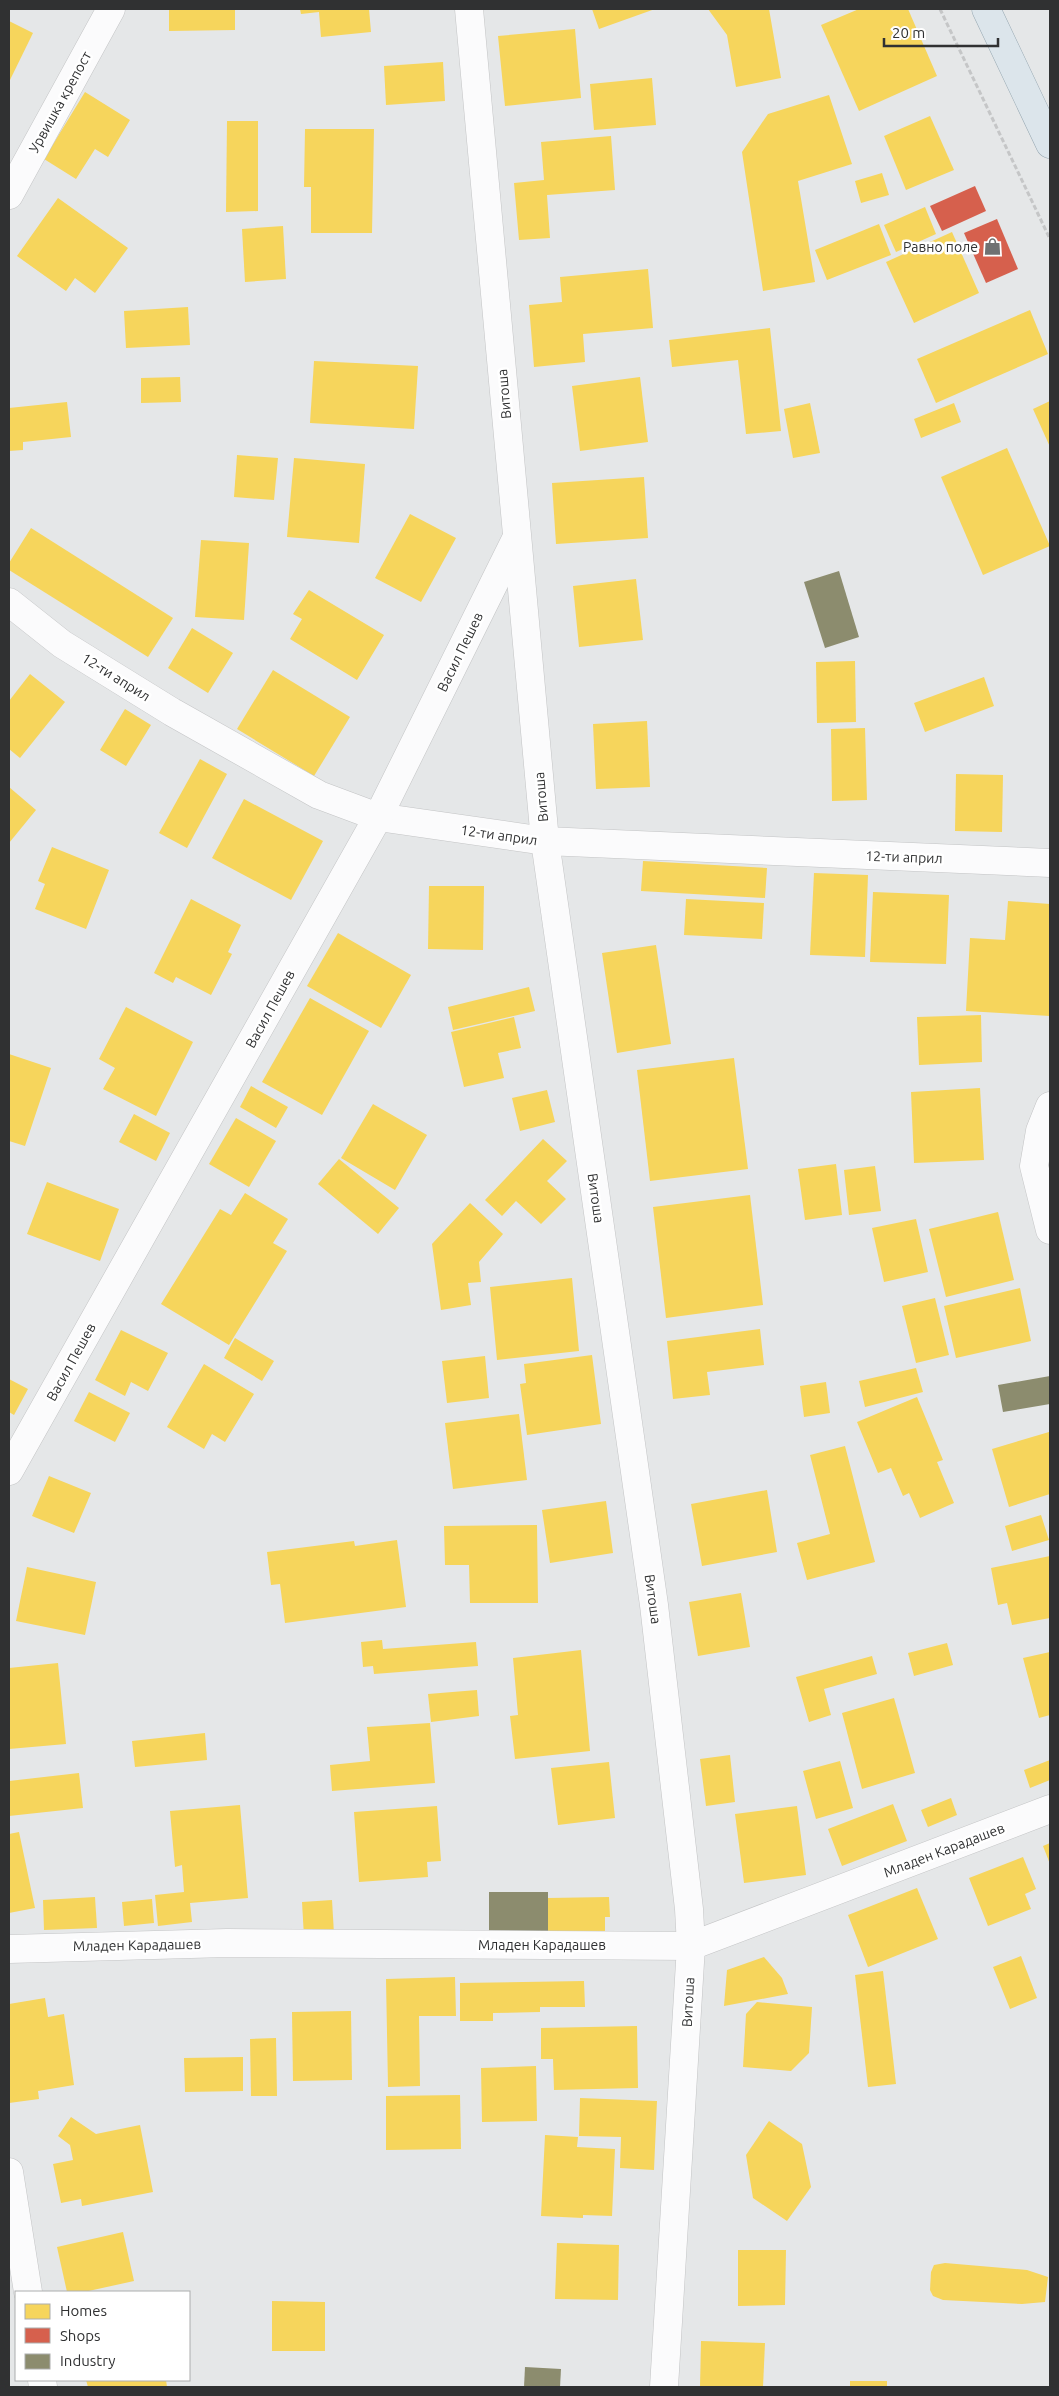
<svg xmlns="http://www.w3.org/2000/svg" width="1059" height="2396" font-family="Ubuntu,sans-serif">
	<rect width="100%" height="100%" fill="#e5e7e8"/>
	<g fill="#f6d55c">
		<polygon points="169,9 235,9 235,30 169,31"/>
		<polygon points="300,9 369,9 371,32 321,37 319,12 301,14"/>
		<polygon points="592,9 655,9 599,29"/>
		<polygon points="708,9 769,9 781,78 736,87 727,35"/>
		<polygon points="859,9 908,9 937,76 859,111 821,25"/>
		<polygon points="9,21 33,33 9,82"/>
		<polygon points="575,29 581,98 505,106 498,36"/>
		<polygon points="443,62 445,101 386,105 384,66"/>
		<polygon points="652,78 656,125 594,130 590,84"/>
		<polygon points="85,92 130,120 108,157 95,149 76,179 44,159"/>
		<polygon points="829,95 852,164 798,181 815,282 763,291 742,152 768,114"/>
		<polygon points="930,116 954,170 906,190 884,136"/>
		<polygon points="227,121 258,121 258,211 226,212"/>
		<polygon points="305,129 374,129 372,233 311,233 311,187 304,187"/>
		<polygon points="611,136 615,190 547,195 550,238 519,240 514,183 544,180 541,142"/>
		<polygon points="882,173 889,195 861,203 855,181"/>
		<polygon points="58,198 128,248 95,293 75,278 66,291 17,256"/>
		<polygon points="925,207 936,234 896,252 884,225"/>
		<polygon points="879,224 891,255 827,280 815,250"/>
		<polygon points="283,226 286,279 245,282 242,229"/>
		<polygon points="952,232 979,293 914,323 886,262"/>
		<polygon points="648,269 653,328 583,334 585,362 534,367 529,305 562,302 560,277"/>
		<polygon points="188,307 190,345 126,348 124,311"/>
		<polygon points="1030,310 1048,354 936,403 917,359"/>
		<polygon points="770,328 781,431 746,434 738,360 672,367 669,340"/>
		<polygon points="314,361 418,366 414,429 310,423"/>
		<polygon points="180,377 181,402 141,403 141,378"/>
		<polygon points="640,377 648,442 580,451 572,386"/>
		<polygon points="1050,401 1050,447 1033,409"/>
		<polygon points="67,402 71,437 23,442 23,450 9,451 9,408"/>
		<polygon points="810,403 820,453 793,458 784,409"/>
		<polygon points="954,403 961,422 921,438 914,419"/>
		<polygon points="1007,448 1050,546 983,575 941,477"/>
		<polygon points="237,455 278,458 274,500 234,497"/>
		<polygon points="294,458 365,464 359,543 287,537"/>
		<polygon points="644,477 648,538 556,544 552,483"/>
		<polygon points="410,514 456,538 421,602 375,578"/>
		<polygon points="31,528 173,618 148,657 9,570 9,563"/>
		<polygon points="201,540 249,543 244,620 195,617"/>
		<polygon points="636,579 643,640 579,647 573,586"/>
		<polygon points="309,590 384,635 357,680 290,639 302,619 293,614"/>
		<polygon points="192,628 233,653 208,693 168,668"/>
		<polygon points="855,661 856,722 817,723 816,662"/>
		<polygon points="273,670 350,717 314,776 237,729"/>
		<polygon points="30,674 65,702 20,758 9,749 9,701"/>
		<polygon points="984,677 994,706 925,732 914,703"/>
		<polygon points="125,709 151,725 126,766 100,750"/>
		<polygon points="647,721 650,787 596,789 593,724"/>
		<polygon points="865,728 867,800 832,801 831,729"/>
		<polygon points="200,759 227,774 187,848 159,833"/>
		<polygon points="956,774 1003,775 1002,832 955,831"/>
		<polygon points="9,787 36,810 9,843"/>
		<polygon points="244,799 323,841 291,900 212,858"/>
		<polygon points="52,847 109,870 86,929 35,909 45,884 38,881"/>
		<polygon points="643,861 767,868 765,898 641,891"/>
		<polygon points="814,873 868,875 865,957 810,955"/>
		<polygon points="429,886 484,886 483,950 428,949"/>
		<polygon points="873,892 949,895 946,964 870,962"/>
		<polygon points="191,899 241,925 228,952 232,954 211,995 176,977 173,983 154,973"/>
		<polygon points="686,899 764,903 762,939 684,935"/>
		<polygon points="1008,901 1050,904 1050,1016 966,1011 970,938 1005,940"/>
		<polygon points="338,933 411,975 381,1028 307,986"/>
		<polygon points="656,945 671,1044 617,1053 602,953"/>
		<polygon points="529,987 535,1011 453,1030 448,1007"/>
		<polygon points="310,998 369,1031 322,1115 262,1082"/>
		<polygon points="126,1007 193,1042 156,1116 103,1089 115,1068 99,1059"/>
		<polygon points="981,1015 982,1062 919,1065 917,1017"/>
		<polygon points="514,1017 521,1048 498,1053 504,1078 464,1087 451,1032"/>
		<polygon points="9,1054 51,1068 25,1146 9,1141"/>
		<polygon points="734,1058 748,1169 650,1181 637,1070"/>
		<polygon points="251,1086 288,1107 276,1128 240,1107"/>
		<polygon points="980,1088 984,1160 914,1163 911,1092"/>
		<polygon points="547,1090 555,1122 520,1131 512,1098"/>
		<polygon points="373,1104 427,1135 395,1190 341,1158"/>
		<polygon points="134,1114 170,1133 156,1161 119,1142"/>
		<polygon points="236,1118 276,1141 249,1187 209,1164"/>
		<polygon points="543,1139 567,1161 547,1181 566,1199 541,1224 516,1201 502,1216 485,1200"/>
		<polygon points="339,1159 399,1208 378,1234 318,1184"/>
		<polygon points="836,1164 842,1215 805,1220 798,1169"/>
		<polygon points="875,1166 881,1211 849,1215 844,1170"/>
		<polygon points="47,1182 119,1209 100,1261 27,1234"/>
		<polygon points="245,1193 288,1219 273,1243 287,1251 229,1345 161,1304 220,1209 231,1215"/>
		<polygon points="750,1195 763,1305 666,1318 653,1207"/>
		<polygon points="470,1203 503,1234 479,1262 481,1282 468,1283 471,1305 441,1310 432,1244"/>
		<polygon points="998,1212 1014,1280 946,1297 929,1229"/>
		<polygon points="916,1219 928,1272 884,1282 872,1228"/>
		<polygon points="572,1278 579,1351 497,1360 490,1287"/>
		<polygon points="1020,1288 1031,1341 956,1358 944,1306"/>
		<polygon points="935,1298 949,1355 916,1363 902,1306"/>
		<polygon points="760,1329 764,1365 707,1372 710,1395 673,1399 667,1341"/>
		<polygon points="121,1330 168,1353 148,1391 131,1382 125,1396 95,1380"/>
		<polygon points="235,1338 274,1361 262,1381 224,1358"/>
		<polygon points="592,1355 601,1424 527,1435 520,1384 526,1383 524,1364"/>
		<polygon points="485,1356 489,1398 447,1403 442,1361"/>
		<polygon points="204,1364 254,1394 225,1442 212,1434 204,1449 167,1427"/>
		<polygon points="916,1368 923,1392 865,1407 859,1381"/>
		<polygon points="9,1379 28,1389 14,1415 9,1412"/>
		<polygon points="826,1382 830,1413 804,1417 800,1386"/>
		<polygon points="89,1392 130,1413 115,1442 74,1421"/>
		<polygon points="917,1397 943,1460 937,1462 954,1503 920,1518 909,1493 903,1496 891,1468 878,1473 857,1422"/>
		<polygon points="519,1414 527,1480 453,1489 445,1423"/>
		<polygon points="1049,1432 1050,1494 1009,1507 992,1449"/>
		<polygon points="845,1446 875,1562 807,1580 797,1543 830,1534 810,1455"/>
		<polygon points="49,1476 91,1493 74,1533 32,1516"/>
		<polygon points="767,1490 777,1552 702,1566 691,1504"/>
		<polygon points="606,1501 613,1553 550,1563 542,1510"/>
		<polygon points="1041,1515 1049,1540 1012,1551 1005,1526"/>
		<polygon points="537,1525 538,1603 470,1603 469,1565 445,1565 444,1526"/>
		<polygon points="397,1540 406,1607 285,1623 280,1584 271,1585 267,1552 354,1541 355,1546"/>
		<polygon points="1050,1556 1050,1618 1012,1625 1007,1603 998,1605 991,1568"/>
		<polygon points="27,1567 96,1582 85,1635 16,1621"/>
		<polygon points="741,1593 750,1647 698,1656 689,1602"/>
		<polygon points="382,1640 383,1649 476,1642 478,1666 374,1674 373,1666 363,1667 361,1642"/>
		<polygon points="947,1643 953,1665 914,1676 908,1653"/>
		<polygon points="581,1650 590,1751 515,1759 510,1716 518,1715 513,1658"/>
		<polygon points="1050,1652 1050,1715 1039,1718 1023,1658"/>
		<polygon points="872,1656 877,1674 824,1689 831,1715 809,1722 796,1677"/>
		<polygon points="58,1663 66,1744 9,1749 9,1668"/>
		<polygon points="477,1690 479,1716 431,1722 428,1694"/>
		<polygon points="894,1698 915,1773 862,1789 842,1713"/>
		<polygon points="430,1723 435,1783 332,1791 330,1765 370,1761 367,1727"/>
		<polygon points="205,1733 207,1760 135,1767 132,1741"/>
		<polygon points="730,1755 735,1802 706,1806 700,1759"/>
		<polygon points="1050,1760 1050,1780 1030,1788 1024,1770"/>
		<polygon points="840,1761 853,1808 816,1819 803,1771"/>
		<polygon points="609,1762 615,1818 558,1825 551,1768"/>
		<polygon points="79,1773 83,1808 9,1816 9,1781"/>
		<polygon points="951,1798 957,1815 928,1827 921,1810"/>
		<polygon points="893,1804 907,1841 842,1866 828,1829"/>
		<polygon points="240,1805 248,1898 190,1903 192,1922 158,1926 155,1895 184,1892 182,1865 175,1867 170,1811"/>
		<polygon points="437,1806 441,1861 427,1862 428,1877 359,1882 354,1812"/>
		<polygon points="797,1806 806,1875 744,1883 735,1814"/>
		<polygon points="19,1832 35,1908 9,1913 9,1834"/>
		<polygon points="1050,1843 1050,1864 1043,1846"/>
		<polygon points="1023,1857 1036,1889 1025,1894 1031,1909 988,1926 969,1878"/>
		<polygon points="917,1888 938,1939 868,1967 848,1915"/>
		<polygon points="95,1897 97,1928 44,1930 43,1900"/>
		<polygon points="609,1897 610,1917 605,1917 605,1932 548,1932 548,1898"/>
		<polygon points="152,1899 154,1923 124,1926 122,1902"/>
		<polygon points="332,1900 334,1934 304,1937 302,1902"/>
		<polygon points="1021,1956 1037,1998 1010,2009 993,1967"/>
		<polygon points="764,1957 782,1978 788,1994 724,2006 727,1970"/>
		<polygon points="883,1971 896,2084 868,2087 855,1975"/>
		<polygon points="455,1977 456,2016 419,2016 420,2086 388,2087 386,1979"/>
		<polygon points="584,1981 585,2007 540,2007 540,2012 493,2013 493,2021 460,2021 460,1983"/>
		<polygon points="45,1998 48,2017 64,2014 74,2085 38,2091 39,2099 9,2103 9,2004"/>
		<polygon points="757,2002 812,2007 809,2053 791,2071 743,2067 746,2014"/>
		<polygon points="351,2011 352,2080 293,2081 292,2012"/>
		<polygon points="637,2026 638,2088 554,2090 553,2059 541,2059 541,2028"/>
		<polygon points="276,2038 277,2096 251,2096 250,2039"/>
		<polygon points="243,2057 243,2091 185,2092 184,2058"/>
		<polygon points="536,2066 537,2121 482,2122 481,2068"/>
		<polygon points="460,2095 461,2149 386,2150 386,2096"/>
		<polygon points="580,2098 657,2101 654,2170 620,2168 621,2137 579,2136"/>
		<polygon points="71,2117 96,2134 140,2125 153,2192 82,2206 81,2199 61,2203 53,2164 73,2160 70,2145 58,2136"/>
		<polygon points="769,2121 802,2144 811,2187 787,2221 753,2198 746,2155"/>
		<polygon points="545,2135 578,2137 577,2147 615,2149 612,2216 583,2215 583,2218 541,2216"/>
		<polygon points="123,2232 134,2281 84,2292 67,2292 57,2247"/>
		<polygon points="557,2243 619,2245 618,2300 555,2299"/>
		<polygon points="738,2250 786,2250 785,2305 738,2306"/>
		<polygon points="945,2263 1027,2270 1048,2277 1045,2302 1022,2304 943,2300 933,2296 930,2290 931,2272 934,2265"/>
		<polygon points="272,2301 325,2302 325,2351 272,2351"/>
		<polygon points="701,2341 765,2343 763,2387 700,2387"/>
		<polygon points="86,2380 166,2380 167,2387 88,2387"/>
		<rect x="850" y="2381" width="37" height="6"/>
	</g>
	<g fill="#d6604d">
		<polygon points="975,186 986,211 942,231 930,206"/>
		<polygon points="997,219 1018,269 986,283 964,233"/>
	</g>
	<g fill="#8c8c6e">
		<polygon points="839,571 859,637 825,648 804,582"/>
		<polygon points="1050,1376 1050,1404 1003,1412 998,1385"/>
		<polygon points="489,1892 548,1892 548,1932 489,1933"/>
		<polygon points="525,2367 561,2369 560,2387 524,2387"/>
	</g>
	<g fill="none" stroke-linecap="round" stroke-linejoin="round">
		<defs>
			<g id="minor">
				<polyline points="469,9 545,841 654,1605 689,1909 691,1946 664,2387"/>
				<polyline points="9,195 111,9"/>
				<polyline points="9,602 62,644 172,712 319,795 378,817 545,841 1050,863"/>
				<polyline points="1050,1106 1040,1131 1034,1166 1050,1230"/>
				<polyline points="9,1471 378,817 516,539"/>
				<polyline points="9,1949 227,1943 691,1946 1050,1809"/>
				<polyline points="9,2172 28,2292"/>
				<polyline points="42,2380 43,2387"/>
			</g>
			<polyline id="major" points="986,9 1050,144"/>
		</defs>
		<use href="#minor" stroke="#c3c4c5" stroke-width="29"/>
		<use href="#major" stroke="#95a6b0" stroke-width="29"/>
		<polyline stroke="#c5c6c7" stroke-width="3" stroke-dasharray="5 2.5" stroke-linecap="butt" points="940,9 1050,239"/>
		<use href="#minor" stroke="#fbfbfc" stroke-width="28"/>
		<use href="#major" stroke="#dce5eb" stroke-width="28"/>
	</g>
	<defs>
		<symbol id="shop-bare" viewBox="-9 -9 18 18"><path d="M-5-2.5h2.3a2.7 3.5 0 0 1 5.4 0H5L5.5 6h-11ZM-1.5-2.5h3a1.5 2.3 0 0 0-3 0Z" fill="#6f7172" stroke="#fff" stroke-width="2.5" paint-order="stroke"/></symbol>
	</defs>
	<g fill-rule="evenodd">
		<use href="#shop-bare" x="980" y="234" width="25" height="25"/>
	</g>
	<g text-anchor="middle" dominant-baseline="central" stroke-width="5" stroke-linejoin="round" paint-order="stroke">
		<g font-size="14" fill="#303132" stroke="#fff">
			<text transform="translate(60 102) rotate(-61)">Урвишка крепост</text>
			<text transform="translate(504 394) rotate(-95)">Витоша</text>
			<text transform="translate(460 652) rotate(-64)">Васил Пешев</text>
			<text transform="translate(116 677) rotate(32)">12-ти април</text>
			<text transform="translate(541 797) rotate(-95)">Витоша</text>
			<text transform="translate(499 835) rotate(8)">12-ти април</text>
			<text transform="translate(904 857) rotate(2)">12-ти април</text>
			<text transform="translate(270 1009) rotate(-61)">Васил Пешев</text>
			<text transform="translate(596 1198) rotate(82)">Витоша</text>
			<text transform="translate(71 1362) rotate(-61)">Васил Пешев</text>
			<text transform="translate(653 1599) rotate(82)">Витоша</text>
			<text transform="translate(944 1850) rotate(-21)">Младен Карадашев</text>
			<text transform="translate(137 1945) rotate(-1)">Младен Карадашев</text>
			<text x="542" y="1945">Младен Карадашев</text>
			<text transform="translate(688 2002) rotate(-87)">Витоша</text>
		</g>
		<g font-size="14" fill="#303132" stroke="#fff" text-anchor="end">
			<text x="978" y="247">Равно поле</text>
		</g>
	</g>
	<rect width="1059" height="2396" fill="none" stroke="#303132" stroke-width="20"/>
	<rect x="15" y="2291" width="175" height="90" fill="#ffffff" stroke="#acadad"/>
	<rect x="25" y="2304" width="25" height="15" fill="#f6d55c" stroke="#acadad"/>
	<text x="60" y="2316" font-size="15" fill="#303132">Homes</text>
	<rect x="25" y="2328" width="25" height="15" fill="#d6604d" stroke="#acadad"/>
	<text x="60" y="2341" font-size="15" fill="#303132">Shops</text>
	<rect x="25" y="2354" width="25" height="15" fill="#8c8c6e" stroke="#acadad"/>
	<text x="60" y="2366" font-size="15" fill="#303132">Industry</text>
	<path d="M884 38v8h114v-8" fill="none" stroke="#303132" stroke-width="2.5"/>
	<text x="892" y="38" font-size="15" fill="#303132" stroke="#ffffff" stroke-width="4" paint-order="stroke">20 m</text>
</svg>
